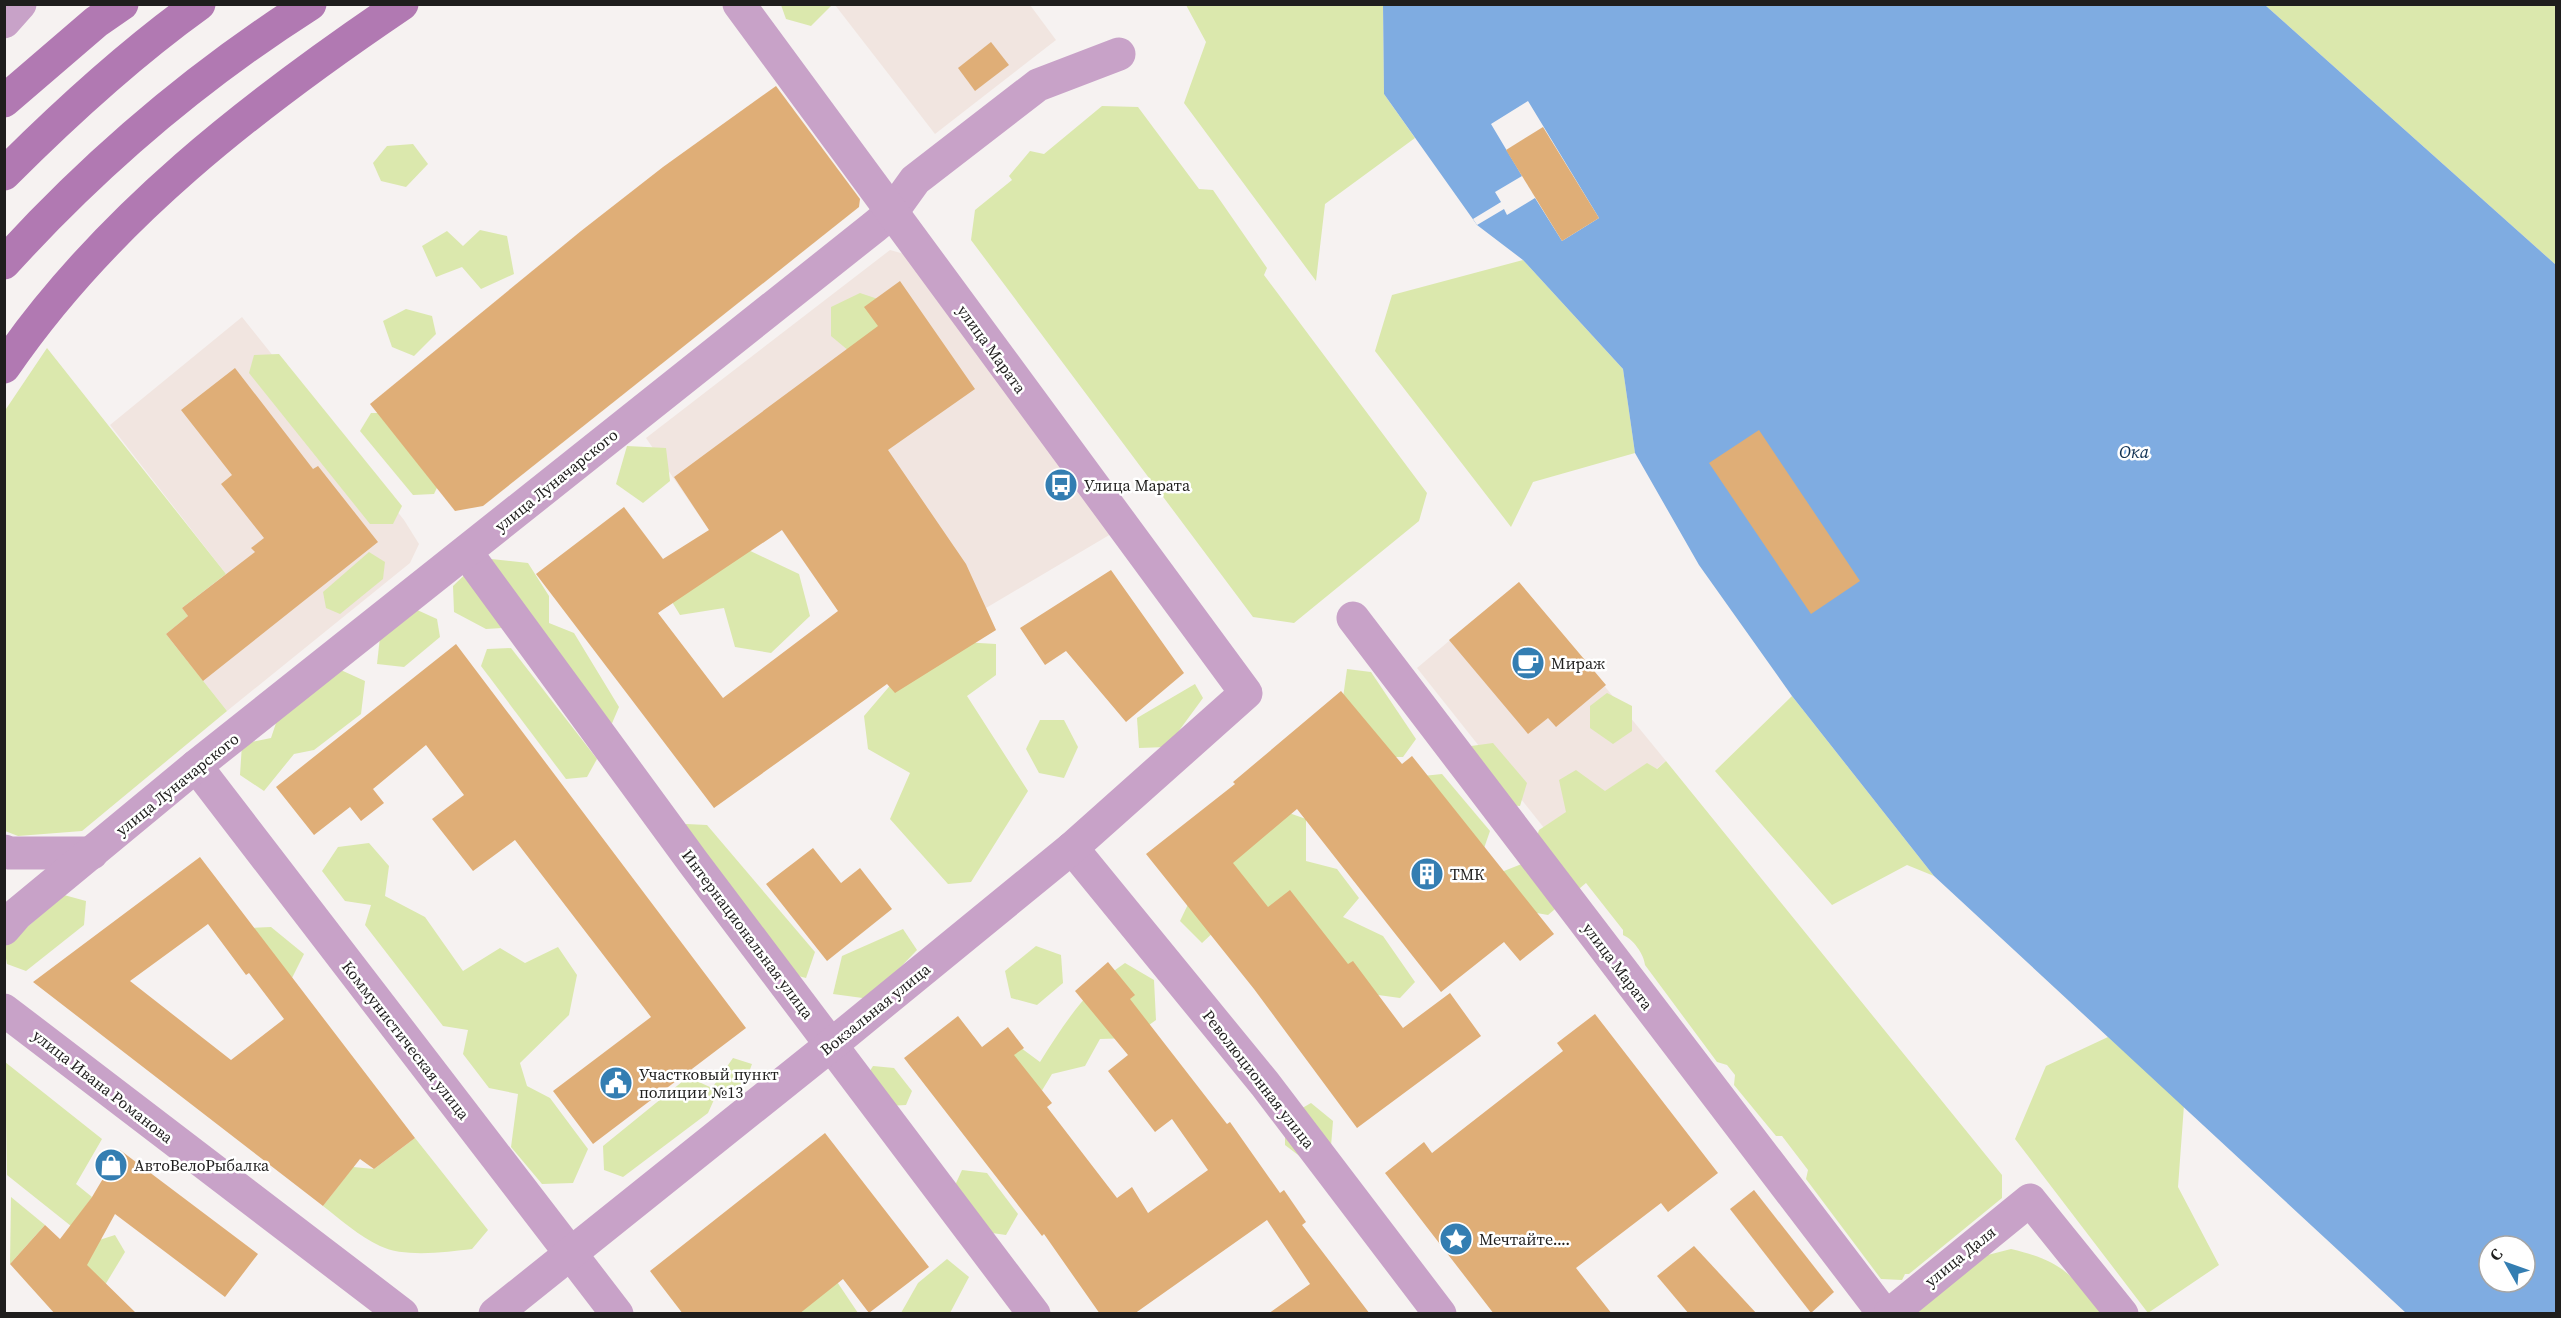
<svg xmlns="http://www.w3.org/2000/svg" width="2561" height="1318" font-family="'Source Serif 4',serif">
	<rect width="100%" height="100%" fill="#f6f2f1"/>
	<g fill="#f1e5e0">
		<polygon points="835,5 1030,5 1056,40 935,134"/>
		<polygon points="890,250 908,255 1111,534 986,608 996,630 895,693 758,496 709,530 646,438"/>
		<polygon points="242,317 404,520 419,544 410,563 227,711 166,634 182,608 226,574 110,425"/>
		<polygon points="1519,582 1666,761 1560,848 1417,668"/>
	</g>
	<g fill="#dbe8ad">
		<polygon points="781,5 781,4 832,5 811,26 786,19"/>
		<polygon points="1186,5 1383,5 1384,94 1415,138 1325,204 1316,281 1184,103 1206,42"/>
		<polygon points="2265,5 2556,5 2556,265"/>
		<polygon points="1102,106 1138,107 1199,189 1213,190 1267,268 1264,275 1427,493 1419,521 1294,623 1253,617 971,240 975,210 1012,180 1009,176 1030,151 1044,154"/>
		<polygon points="413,144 428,164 406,187 381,181 373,163 387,146"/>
		<polygon points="480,230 507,236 514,274 481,289 462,267 436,277 422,246 447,231 463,246"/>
		<polygon points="1523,260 1623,369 1635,453 1533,482 1511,527 1375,351 1392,295"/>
		<polygon points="860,293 881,300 888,331 855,356 831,336 831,307"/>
		<polygon points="406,309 432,316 436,334 414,356 392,347 383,321"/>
		<polygon points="47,348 226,574 182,608 188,616 166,634 227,711 82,831 18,836 5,831 4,412"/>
		<polygon points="279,354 402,506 393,524 370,524 249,373 254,355"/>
		<polygon points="371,413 395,413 444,473 434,494 413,495 360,431"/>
		<polygon points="627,446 666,448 670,481 643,503 616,484"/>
		<polygon points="742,547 799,574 810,616 771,653 735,647 724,608 680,615 658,579"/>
		<polygon points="369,552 385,562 383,579 340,614 326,608 323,592"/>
		<polygon points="482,558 528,563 549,596 549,623 574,633 619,707 610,728 536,626 486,629 454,612 453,586"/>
		<polygon points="415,609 437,619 440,637 404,667 377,664 380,637"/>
		<polygon points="929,640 996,644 996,675 967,696 1028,791 971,882 948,884 890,819 910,773 868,749 864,716"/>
		<polygon points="511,648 597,759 587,777 566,779 481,666 487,649"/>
		<polygon points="332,666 365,681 361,714 314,750 294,754 264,791 240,775 242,744 271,738 279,714"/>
		<polygon points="1347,669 1371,672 1416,739 1403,757 1386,757 1342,705"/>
		<polygon points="1195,684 1203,698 1167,747 1139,748 1137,718"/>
		<polygon points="1607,693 1632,706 1632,731 1613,744 1590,728 1590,706"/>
		<polygon points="1792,696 1934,876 1907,865 1832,905 1715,771"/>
		<polygon points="1040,720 1064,720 1078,747 1064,778 1039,773 1026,749"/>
		<polygon points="1493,743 1527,783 1520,806 1507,805 1471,746"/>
		<path d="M1666,761L2002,1175V1198L1909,1274H1905L1902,1280L1881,1279L1806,1179L1808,1170L1782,1136H1776L1734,1085L1735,1075L1727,1065L1717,1062L1645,965C1644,954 1633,939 1623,935V930L1586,883L1548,915L1504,907L1490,889L1504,871L1529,861L1539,830L1566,812L1559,780L1576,770L1605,791L1647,763L1657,769Z"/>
		<polygon points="1442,774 1490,831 1482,854 1423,776"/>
		<polygon points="1275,808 1306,819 1306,861 1337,869 1359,898 1343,917 1383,936 1415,982 1400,998 1349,991 1232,915 1202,943 1180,921 1193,894 1212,825"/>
		<polygon points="686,824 707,825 815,952 806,978 783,972 683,843"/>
		<polygon points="369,843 389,866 385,896 425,917 463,971 500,948 525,963 558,947 577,975 569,1015 520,1063 527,1086 550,1098 588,1149 573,1183 542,1184 511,1147 518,1094 489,1088 463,1054 468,1030 443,1026 365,925 371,905 345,901 322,871 338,847"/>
		<polygon points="64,895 86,901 84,925 26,971 7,964 4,947"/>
		<polygon points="271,927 304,954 287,988 248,928"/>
		<polygon points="903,929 917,950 870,999 833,994 842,956"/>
		<polygon points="1036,946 1061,955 1063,983 1037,1005 1011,998 1005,971"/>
		<path d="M1125,963L1154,980L1156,1020L1131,1038L1100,1039L1085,1066L1052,1074L1035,1102L994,1043L1013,1042L1040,1062C1064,1024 1086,989 1125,963Z"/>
		<polygon points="2108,1037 2184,1105 2178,1187 2219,1265 2148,1313 2015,1139 2046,1066"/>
		<polygon points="733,1058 752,1064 745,1083 717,1093 708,1113 623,1177 604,1170 603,1146 688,1077 712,1088"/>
		<polygon points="5,1062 102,1139 76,1184 92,1197 71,1226 7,1175"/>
		<polygon points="873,1066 894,1068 912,1091 906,1105 888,1106 865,1079"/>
		<polygon points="1311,1103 1333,1121 1331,1146 1310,1164 1285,1145 1285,1118"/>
		<path d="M415,1138L488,1230L472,1249C446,1252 405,1258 380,1246C359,1236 341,1220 323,1206L353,1167L374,1169Z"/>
		<polygon points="962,1170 987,1173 1018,1214 1006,1235 985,1232 952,1192"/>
		<polygon points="11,1197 45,1225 10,1264"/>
		<polygon points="115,1235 125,1252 102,1290 72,1277 93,1242"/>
		<path d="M2011,1249C2065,1262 2069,1274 2105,1314H1911L1980,1257Z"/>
		<polygon points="821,1258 858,1313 782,1314"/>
		<polygon points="947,1259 969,1277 950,1313 901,1313 918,1283"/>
	</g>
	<path fill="#7face1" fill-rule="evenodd" d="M1383,5H2265L2556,265V1313H2406L1934,876L1792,696L1699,565L1635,453L1623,369L1523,260L1477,225L1384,94ZM2489,1246H2525V1282H2489Z"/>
	<polygon fill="#f6f2f1" points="1528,101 1599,218 1562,241 1535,198 1507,215 1504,209 1477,225 1473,219 1501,202 1495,192 1522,176 1491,124"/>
	<g fill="#dfae77" fill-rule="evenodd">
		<polygon points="991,42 1009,65 975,91 958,68"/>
		<polygon points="776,86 860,199 859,207 483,506 455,511 370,404 581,231 663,167"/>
		<polygon points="1543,127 1599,218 1562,241 1506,150"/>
		<path d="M900,281L975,389L888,450L966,564L996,630L895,693L887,684L714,808L536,574L624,507L663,559L709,530L674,477L878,326L864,307ZM782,530L838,611L723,698L658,613Z"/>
		<polygon points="235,368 313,469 318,466 378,542 203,681 166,634 188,616 182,608 255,552 251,548 264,538 221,484 232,475 181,410"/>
		<polygon points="1759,430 1860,581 1811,614 1709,463"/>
		<polygon points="1111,570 1184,673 1126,722 1066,651 1045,665 1020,628"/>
		<polygon points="1519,582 1606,685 1556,727 1548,718 1528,734 1449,640"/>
		<polygon points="456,644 746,1028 593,1144 553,1091 651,1017 515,840 473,871 432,819 464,795 426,745 373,789 384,803 361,821 350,807 314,835 276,787"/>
		<polygon points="1341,691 1402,764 1412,756 1554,934 1520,961 1504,942 1441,992 1297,809 1233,863 1268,907 1290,890 1348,964 1353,961 1403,1028 1450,993 1481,1036 1357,1128 1254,989 1146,854 1235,784 1233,782"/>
		<polygon points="813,848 841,883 860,868 892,909 827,961 766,884"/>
		<path d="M200,857L415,1138L374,1169L360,1159L323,1206L33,982ZM208,924L246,975L249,973L284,1019L231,1060L130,981Z"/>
		<polygon points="1108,962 1135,995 1130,999 1227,1124 1230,1122 1280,1193 1284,1190 1306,1222 1302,1225 1370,1314 1268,1314 1310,1284 1267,1220 1134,1314 1100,1314 1044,1234 1042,1236 904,1058 958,1016 982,1047 1008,1027 1024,1048 1014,1055 1052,1103 1047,1107 1117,1198 1132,1187 1148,1213 1208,1170 1172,1119 1155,1132 1108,1071 1128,1055 1075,991"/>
		<polygon points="1595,1014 1718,1173 1668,1212 1661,1203 1576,1268 1612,1314 1494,1314 1385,1173 1424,1142 1432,1153 1563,1051 1557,1043"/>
		<polygon points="825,1133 929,1267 869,1313 843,1279 799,1314 683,1314 650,1271"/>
		<polygon points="120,1150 258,1254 225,1297 115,1214 87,1265 137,1314 55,1314 10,1264 45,1225 60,1239 92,1197"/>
		<polygon points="1754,1190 1834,1292 1811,1313 1730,1209"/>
		<polygon points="1694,1246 1757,1314 1689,1314 1657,1276"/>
	</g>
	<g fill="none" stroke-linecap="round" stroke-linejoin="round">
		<g stroke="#c8a2c8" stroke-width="33">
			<polyline points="4,22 20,4"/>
			<polyline points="466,552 693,862 1034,1314"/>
			<polyline points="1353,618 1884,1314"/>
			<polyline points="196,766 617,1314"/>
			<polyline points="1072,848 1265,1084 1440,1314"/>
			<polyline points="4,851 10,853 92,853"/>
			<polyline points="4,929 17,914 196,766 874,227 892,212 915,180 1038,85 1119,54"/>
			<polyline points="4,1010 402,1314"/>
			<polyline points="495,1314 831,1045 1072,848 1246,693 739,4"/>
			<polyline points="1890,1314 2030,1200 2122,1314"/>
		</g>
		<g stroke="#b179b2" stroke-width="33">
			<polyline points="4,101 96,22 122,4"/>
			<path d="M4,174C66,112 128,55 199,4"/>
			<path d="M4,263C94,164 197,76 310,4"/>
			<path d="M4,367C106,218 254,104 402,4"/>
		</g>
	</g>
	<defs>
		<symbol id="bus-disc" viewBox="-11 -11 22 22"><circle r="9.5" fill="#347eb2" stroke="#fff"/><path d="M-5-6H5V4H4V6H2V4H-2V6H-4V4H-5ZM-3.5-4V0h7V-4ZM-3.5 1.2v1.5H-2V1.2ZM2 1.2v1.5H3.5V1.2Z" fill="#fff"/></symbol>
		<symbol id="cafe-disc" viewBox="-11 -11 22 22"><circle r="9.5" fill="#347eb2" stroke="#fff"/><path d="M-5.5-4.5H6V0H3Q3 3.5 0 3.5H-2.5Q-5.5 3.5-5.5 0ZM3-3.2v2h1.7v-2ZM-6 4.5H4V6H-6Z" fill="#fff"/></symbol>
		<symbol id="building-disc" viewBox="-11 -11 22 22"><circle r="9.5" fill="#347eb2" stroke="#fff"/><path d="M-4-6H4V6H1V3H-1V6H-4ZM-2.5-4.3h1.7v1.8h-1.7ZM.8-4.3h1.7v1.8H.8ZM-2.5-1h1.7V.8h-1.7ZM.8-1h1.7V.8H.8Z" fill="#fff"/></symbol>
		<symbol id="civic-disc" viewBox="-11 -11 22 22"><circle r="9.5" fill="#347eb2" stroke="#fff"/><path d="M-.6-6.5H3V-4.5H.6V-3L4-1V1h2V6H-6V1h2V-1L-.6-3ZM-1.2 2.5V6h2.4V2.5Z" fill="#fff"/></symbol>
		<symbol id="shop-disc" viewBox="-11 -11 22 22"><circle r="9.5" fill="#347eb2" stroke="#fff"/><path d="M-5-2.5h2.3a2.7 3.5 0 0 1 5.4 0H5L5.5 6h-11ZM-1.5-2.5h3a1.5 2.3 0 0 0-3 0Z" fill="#fff"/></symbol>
		<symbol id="sight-disc" viewBox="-11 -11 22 22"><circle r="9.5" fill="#347eb2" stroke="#fff"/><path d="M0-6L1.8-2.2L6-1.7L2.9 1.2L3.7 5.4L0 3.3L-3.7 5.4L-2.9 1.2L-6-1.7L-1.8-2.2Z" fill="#fff"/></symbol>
	</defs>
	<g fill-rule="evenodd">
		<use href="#bus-disc" x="1042" y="466" width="38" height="38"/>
		<use href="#cafe-disc" x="1509" y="644" width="38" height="38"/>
		<use href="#building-disc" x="1408" y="855" width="38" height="38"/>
		<use href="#civic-disc" x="597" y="1064" width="38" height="38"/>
		<use href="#shop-disc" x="92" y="1146" width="38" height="38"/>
		<use href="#sight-disc" x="1437" y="1220" width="38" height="38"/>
	</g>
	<g text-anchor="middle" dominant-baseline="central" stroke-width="5" stroke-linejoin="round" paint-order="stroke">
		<g font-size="16" fill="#1f1e1d" stroke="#fff">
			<text transform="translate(992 349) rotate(54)">улица Марата</text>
			<text transform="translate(556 480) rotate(-39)">улица Луначарского</text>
			<text transform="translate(177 784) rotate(-39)">улица Луначарского</text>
			<text transform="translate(748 934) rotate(53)">Интернациональная улица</text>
			<text transform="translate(1618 966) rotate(53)">улица Марата</text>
			<text transform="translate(875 1009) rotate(-39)">Вокзальная улица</text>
			<text transform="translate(406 1040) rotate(52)">Коммунистическая улица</text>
			<text transform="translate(1259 1079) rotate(52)">Революционная улица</text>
			<text transform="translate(103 1086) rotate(38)">улица Ивана Романова</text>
			<text transform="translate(1960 1256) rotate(-39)">улица Даля</text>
		</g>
		<g font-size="16" fill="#1f1e1d" stroke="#fff" text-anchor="start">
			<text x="1084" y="485">Улица Марата</text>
			<text x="1551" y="663">Мираж</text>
			<text x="1450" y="874">ТМК</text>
			<text x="639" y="1074">Участковый пункт<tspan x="639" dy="18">полиции №13</tspan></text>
			<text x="134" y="1165">АвтоВелоРыбалка</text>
			<text x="1479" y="1239">Мечтайте....</text>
		</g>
		<g font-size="18" font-style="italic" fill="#0f3052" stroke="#fff">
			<text x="2134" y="451">Ока</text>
		</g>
	</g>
	<rect width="2561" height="1318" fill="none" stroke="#1f1e1d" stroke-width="12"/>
	<g transform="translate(2507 1264) rotate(310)"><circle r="28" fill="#ffffff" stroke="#a5a5a5" stroke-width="1.5"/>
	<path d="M0-4.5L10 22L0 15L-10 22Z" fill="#347eb2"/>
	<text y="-9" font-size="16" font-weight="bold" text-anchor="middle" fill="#1f1e1d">С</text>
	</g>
</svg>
